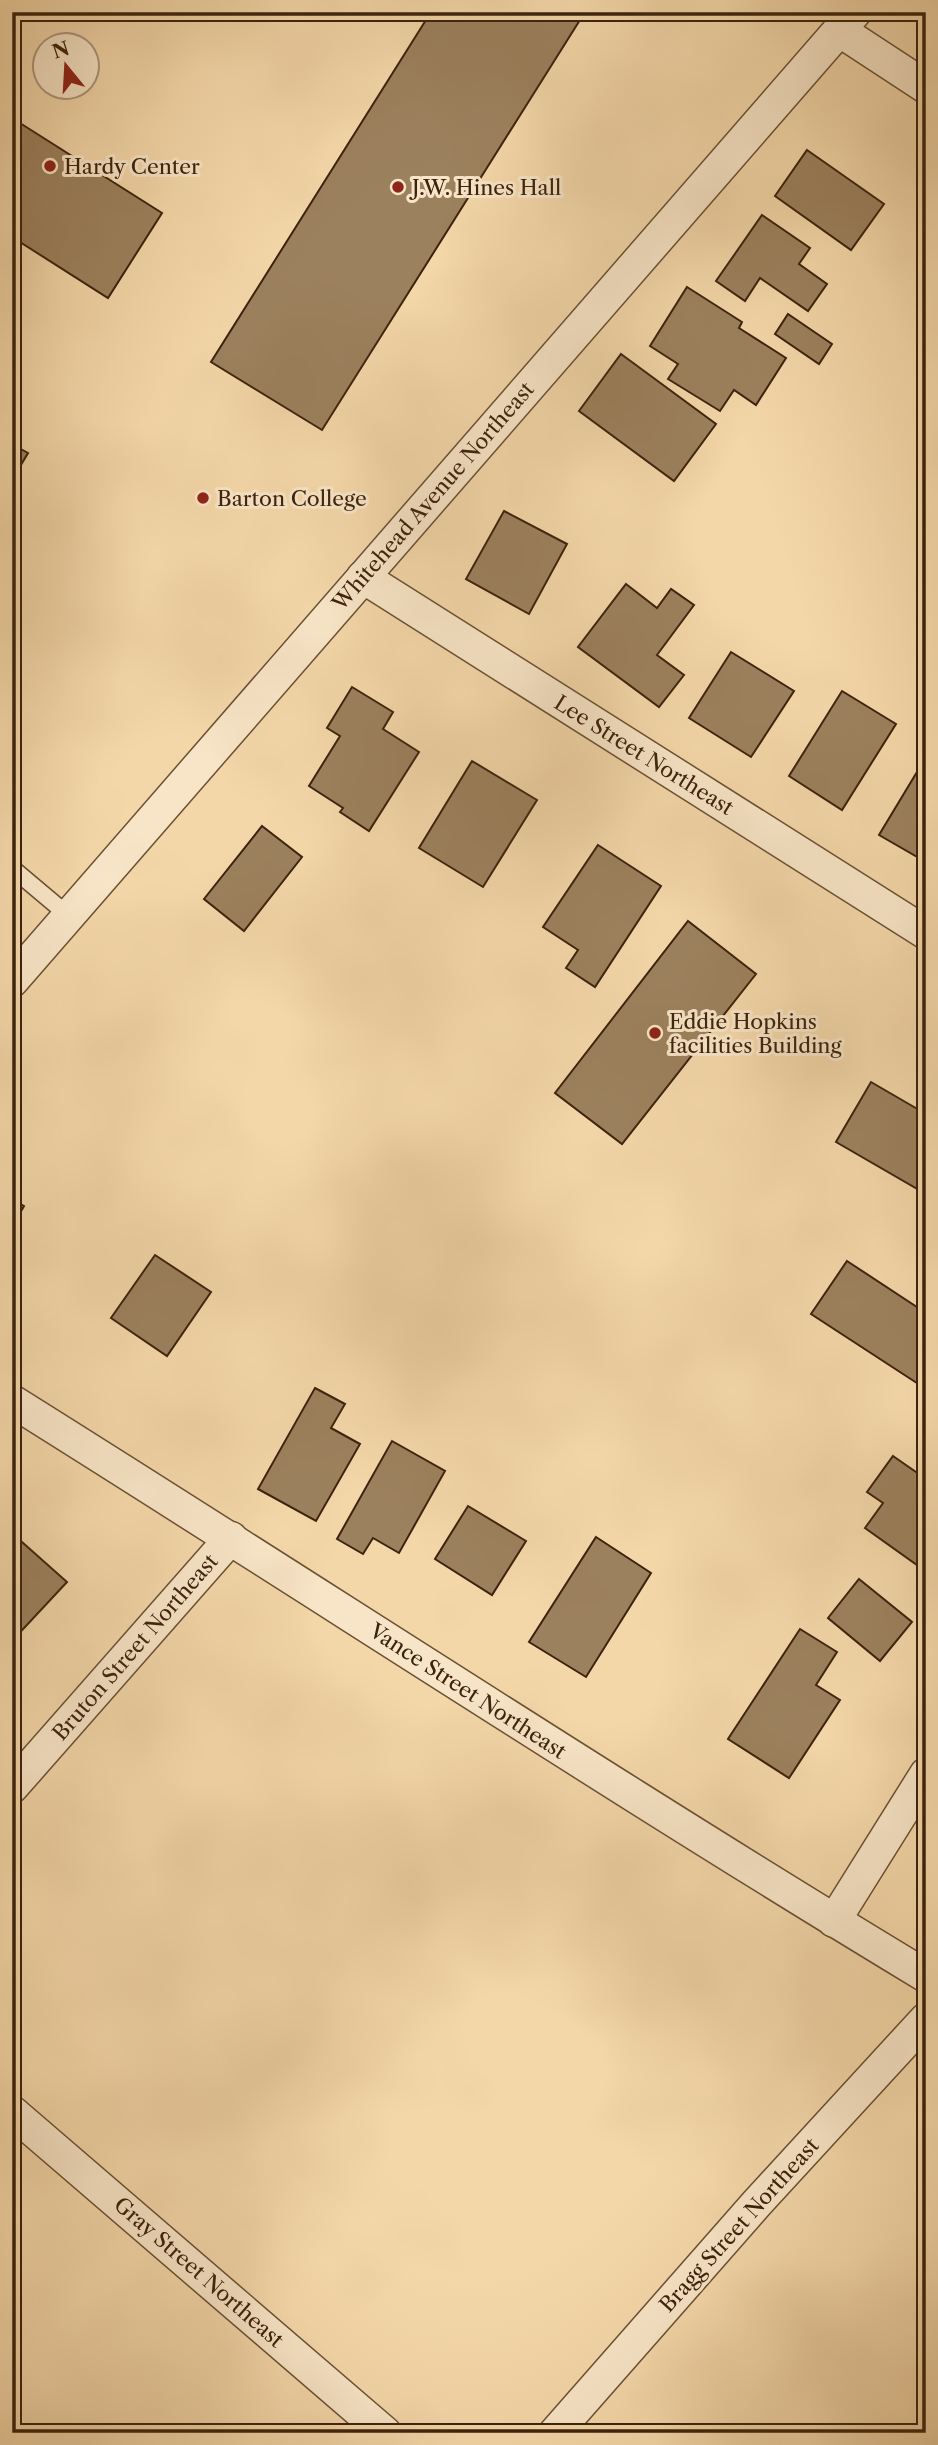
<svg xmlns="http://www.w3.org/2000/svg" width="938" height="2445" font-family="'Libre Caslon Text',serif">
	<rect width="100%" height="100%" fill="#f4d7a9"/>
	<filter id="stains"><feTurbulence type="fractalNoise" baseFrequency=".00286" numOctaves="4"/><feColorMatrix values="0 0 0 0 .2 0 0 0 0 .09 0 0 0 0 .02 0 0 0 .5 -.17"/></filter>
	<radialGradient id="worn" r=".72"><stop offset=".6" stop-color="#630" stop-opacity="0"/><stop offset="1" stop-color="#630" stop-opacity=".3"/></radialGradient>
	<g fill="#9c815e" stroke="#3c230d" stroke-width="2">
		<polygon points="431,12 585,12 322,430 211,362"/>
		<polygon points="12,118 162,213 108,298 12,237"/>
		<polygon points="807,150 884,204 851,250 775,196"/>
		<polygon points="762,215 810,248 799,264 827,284 808,311 760,278 745,301 716,281"/>
		<polygon points="687,287 742,322 739,328 786,358 756,405 734,390 720,411 668,379 678,364 650,346"/>
		<polygon points="788,314 832,344 819,364 775,334"/>
		<polygon points="621,354 716,424 674,481 579,411"/>
		<polygon points="12,444 28,453 12,480"/>
		<polygon points="504,511 567,544 529,614 466,579"/>
		<polygon points="626,584 657,608 671,589 694,605 657,655 684,675 659,707 578,647"/>
		<polygon points="731,652 794,691 751,757 689,718"/>
		<polygon points="352,687 393,712 383,729 419,752 369,831 340,812 343,808 309,786 340,736 327,728"/>
		<polygon points="842,691 896,724 842,810 789,776"/>
		<polygon points="926,757 926,862 879,835"/>
		<polygon points="472,761 537,800 483,887 419,848"/>
		<polygon points="262,826 302,857 244,931 204,899"/>
		<polygon points="598,845 661,886 595,987 566,968 578,950 543,927"/>
		<polygon points="688,921 756,974 622,1144 555,1093"/>
		<polygon points="871,1082 926,1114 926,1194 836,1142"/>
		<polygon points="12,1199 24,1206 12,1227"/>
		<polygon points="155,1255 211,1292 167,1356 111,1318"/>
		<polygon points="847,1261 926,1313 926,1389 811,1314"/>
		<polygon points="315,1388 345,1404 331,1428 360,1444 316,1521 258,1489"/>
		<polygon points="392,1441 445,1471 399,1553 373,1538 363,1554 337,1539"/>
		<polygon points="893,1456 926,1479 924,1570 865,1528 883,1503 867,1492"/>
		<polygon points="468,1506 526,1541 492,1595 435,1559"/>
		<polygon points="13,1534 67,1582 12,1641 12,1535"/>
		<polygon points="596,1537 651,1573 586,1677 529,1642"/>
		<polygon points="859,1579 912,1622 880,1661 828,1618"/>
		<polygon points="800,1629 837,1652 816,1685 840,1700 789,1778 728,1739"/>
	</g>
	<g fill="none" stroke-linecap="round" stroke-linejoin="round">
		<defs>
			<polyline id="lane" points="12,868 69,916"/>
			<g id="street">
				<polyline points="839,30 926,87"/>
				<polyline points="363,577 926,933"/>
				<polyline points="12,981 855,12"/>
				<path d="M12,1401C317,1592 618,1790 926,1976"/>
				<polyline points="12,1787 231,1538"/>
				<polyline points="834,1921 926,1774"/>
				<polyline points="12,2112 385,2433"/>
				<polyline points="555,2433 757,2203 926,2019"/>
			</g>
		</defs>
		<use href="#lane" stroke="#6a5034" stroke-width="19"/>
		<use href="#street" stroke="#6a5034" stroke-width="35"/>
		<use href="#lane" stroke="#f8e5c7" stroke-width="16"/>
		<use href="#street" stroke="#f8e5c7" stroke-width="32"/>
	</g>
	<g fill="#8f2418" stroke="#f8e5c7" stroke-width="2.5">
		<circle cx="50" cy="166" r="7"/>
		<circle cx="398" cy="187" r="7"/>
		<circle cx="203" cy="498" r="7"/>
		<circle cx="655" cy="1033" r="7"/>
	</g>
	<g text-anchor="middle" dominant-baseline="central" stroke-width="6" stroke-linejoin="round" paint-order="stroke">
		<g font-size="21" fill="#3c230d" stroke="#f8e5c7" text-anchor="start">
			<text x="64" y="166">Hardy Center</text>
			<text x="412" y="187">J.W. Hines Hall</text>
			<text x="217" y="498">Barton College</text>
			<text x="669" y="1021">Eddie Hopkins<tspan x="669" dy="24">facilities Building</tspan></text>
		</g>
		<g font-size="21" fill="#3c230d" stroke="#f8e5c7">
			<text transform="translate(433 496) rotate(-49)">Whitehead Avenue Northeast</text>
			<text transform="translate(644 755) rotate(32)">Lee Street Northeast</text>
			<text transform="translate(135 1647) rotate(-49)">Bruton Street Northeast</text>
			<text transform="translate(468 1691) rotate(33)">Vance Street Northeast</text>
			<text transform="translate(739 2225) rotate(-48)">Bragg Street Northeast</text>
			<text transform="translate(199 2272) rotate(41)">Gray Street Northeast</text>
		</g>
	</g>
	<rect width="938" height="2445" fill="none" stroke="#f4d7a9" stroke-width="42"/>
	<rect x="14" y="14" width="910" height="2417" fill="none" stroke="#3c230d" stroke-width="3.5"/>
	<rect x="21" y="21" width="896" height="2403" fill="none" stroke="#3c230d" stroke-width="2"/>
	<g transform="translate(66 66) rotate(342)"><circle r="33" fill="#f8e5c7" stroke="#ad977d" stroke-width="2"/>
	<path d="M0-5L12 26L0 18L-12 26Z" fill="#8f2418"/>
	<text y="-10" font-size="19" font-weight="bold" text-anchor="middle" fill="#3c230d">N</text>
	</g>
	<rect width="100%" height="100%" filter="url(#stains)"/>
	<rect width="100%" height="100%" fill="url(#worn)"/>
</svg>
